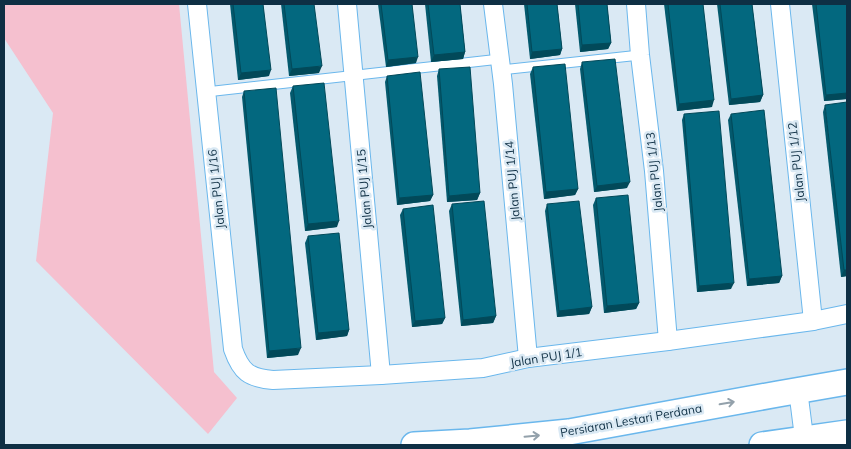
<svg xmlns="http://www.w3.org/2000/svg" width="851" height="449" font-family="Mulish,sans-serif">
	<rect width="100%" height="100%" fill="#dae9f4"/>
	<polygon fill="#f5c0cf" points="4,4 179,4 214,372 237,398 208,434 36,261 53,113 4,38"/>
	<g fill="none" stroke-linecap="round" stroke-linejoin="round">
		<defs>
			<g id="service">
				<polyline points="501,70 640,55"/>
				<polyline points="206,92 500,59"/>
			</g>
			<g id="minor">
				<path d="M197,4L233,349C241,372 249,378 273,380L381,375L483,368L528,358L668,341L813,321L847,314"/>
				<polyline points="347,4 381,375"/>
				<polyline points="493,4 503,84 528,358"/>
				<polyline points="636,4 640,55 654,171 668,341"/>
				<polyline points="780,4 813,321"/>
				<polyline points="798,390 805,445"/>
			</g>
			<g id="secondary">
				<polyline points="414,445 470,442 569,432 778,394 847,382"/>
				<polyline points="762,445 847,433"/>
			</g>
		</defs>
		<use href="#service" stroke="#6ab7ec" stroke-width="11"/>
		<use href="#minor" stroke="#6ab7ec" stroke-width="20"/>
		<use href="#secondary" stroke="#6ab7ec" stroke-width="28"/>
		<use href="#service" stroke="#fff" stroke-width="9"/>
		<use href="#minor" stroke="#fff" stroke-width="18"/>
		<use href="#secondary" stroke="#fff" stroke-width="25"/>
	</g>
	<g fill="#03596d">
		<polygon points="230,4 263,4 269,76 238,80"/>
		<polygon points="281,4 314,4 319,73 289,76"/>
		<polygon points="378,4 412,4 416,63 386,67"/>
		<polygon points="425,4 460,4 465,52 463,59 431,62"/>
		<polygon points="524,4 557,4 562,49 560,55 530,59"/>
		<polygon points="575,4 607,4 611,43 608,49 580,52"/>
		<polygon points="664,4 703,4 712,107 677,111"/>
		<polygon points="717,4 752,4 763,95 760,102 729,105"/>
		<polygon points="812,4 847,4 847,99 824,101"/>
		<polygon points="582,62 627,188 594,192 580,69"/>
		<polygon points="533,67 578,189 575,195 544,199 530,74"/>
		<polygon points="439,69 480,193 477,200 447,202 437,76"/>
		<polygon points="387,76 433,195 430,201 397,205 385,82"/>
		<polygon points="293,86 337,227 305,231 290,93"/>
		<polygon points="244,91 298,355 267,358 242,97"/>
		<polygon points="825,105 847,276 841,277 823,112"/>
		<polygon points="684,114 731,289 697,292 682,120"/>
		<polygon points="731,114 782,276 779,283 747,286 728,120"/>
		<polygon points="596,198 639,303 636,309 604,313 593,205"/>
		<polygon points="452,204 496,316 493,323 461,326 449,211"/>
		<polygon points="547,204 592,307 589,314 557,317 545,211"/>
		<polygon points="403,209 445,318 442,324 412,327 400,215"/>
		<polygon points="308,236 349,330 347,336 316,340 305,243"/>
	</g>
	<g fill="#024959">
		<polygon points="611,43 608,49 580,52 582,45"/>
		<polygon points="562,49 560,55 530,59 532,52"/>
		<polygon points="465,52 463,59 431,62 434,55"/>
		<polygon points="418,57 416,63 386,67 388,60"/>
		<polygon points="322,66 319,73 289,76 292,69"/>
		<polygon points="271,70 269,76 238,80 241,73"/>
		<polygon points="847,93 847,99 824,101 826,95"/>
		<polygon points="763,95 760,102 729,105 731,99"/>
		<polygon points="714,100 712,107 677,111 679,104"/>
		<polygon points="630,182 627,188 594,192 597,186"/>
		<polygon points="578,189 575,195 544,199 546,192"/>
		<polygon points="480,193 477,200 447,202 449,196"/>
		<polygon points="433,195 430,201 397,205 399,198"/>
		<polygon points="339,221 337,227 305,231 308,224"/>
		<polygon points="844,270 847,270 847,276 841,277"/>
		<polygon points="782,276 779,283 747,286 749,279"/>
		<polygon points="734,283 731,289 697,292 699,286"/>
		<polygon points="639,303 636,309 604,313 607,306"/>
		<polygon points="592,307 589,314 557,317 559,311"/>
		<polygon points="496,316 493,323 461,326 463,320"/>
		<polygon points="445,318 442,324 412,327 415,321"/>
		<polygon points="349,330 347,336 316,340 318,333"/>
		<polygon points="301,348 298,355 267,358 269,351"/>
	</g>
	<g fill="#03687f" stroke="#024959">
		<polygon points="233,4 263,4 271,70 241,73"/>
		<polygon points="284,4 314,4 322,66 292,69"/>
		<polygon points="381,4 412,4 418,57 388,60"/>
		<polygon points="428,4 460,4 465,52 434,55"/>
		<polygon points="527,4 557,4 562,49 532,52"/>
		<polygon points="578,4 607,4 611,43 582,45"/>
		<polygon points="668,4 703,4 714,100 679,104"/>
		<polygon points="720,4 752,4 763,95 731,99"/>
		<polygon points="816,4 847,4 847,93 826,95"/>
		<polygon points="615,59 630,182 597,186 582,62"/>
		<polygon points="565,64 578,189 546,192 533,67"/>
		<polygon points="470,67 480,193 449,196 439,69"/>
		<polygon points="420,72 433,195 399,198 387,76"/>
		<polygon points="324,83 339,221 308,224 293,86"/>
		<polygon points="276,88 301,348 269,351 244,91"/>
		<polygon points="847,102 847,270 844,270 825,105"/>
		<polygon points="764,110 782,276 749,279 731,114"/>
		<polygon points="719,111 734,283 699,286 684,114"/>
		<polygon points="628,195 639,303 607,306 596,198"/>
		<polygon points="484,201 496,316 463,320 452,204"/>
		<polygon points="579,201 592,307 559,311 547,204"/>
		<polygon points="433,205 445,318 415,321 403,209"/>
		<polygon points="339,233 349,330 318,333 308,236"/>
	</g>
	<defs><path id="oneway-shaft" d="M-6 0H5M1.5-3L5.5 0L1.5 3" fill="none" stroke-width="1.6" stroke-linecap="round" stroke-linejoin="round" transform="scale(1.25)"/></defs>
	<g stroke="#93a1ab">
		<use href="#oneway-shaft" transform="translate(727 403) rotate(-10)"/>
		<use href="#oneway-shaft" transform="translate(532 436) rotate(-5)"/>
	</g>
	<g text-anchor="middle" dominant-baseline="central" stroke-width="5" stroke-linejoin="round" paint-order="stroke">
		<g font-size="12" fill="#0e2f44" stroke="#dae9f4">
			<text transform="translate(796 162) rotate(-96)">Jalan PUJ 1/12</text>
			<text transform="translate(654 172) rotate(-96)">Jalan PUJ 1/13</text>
			<text transform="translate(512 181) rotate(-95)">Jalan PUJ 1/14</text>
			<text transform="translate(216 189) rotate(-96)">Jalan PUJ 1/16</text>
			<text transform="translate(364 189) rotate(-95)">Jalan PUJ 1/15</text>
			<text transform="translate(546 357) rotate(-9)">Jalan PUJ 1/1</text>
			<text transform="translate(631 420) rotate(-10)">Persiaran Lestari Perdana</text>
		</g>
	</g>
	<rect width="851" height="449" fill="none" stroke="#0e2f44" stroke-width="10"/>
</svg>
